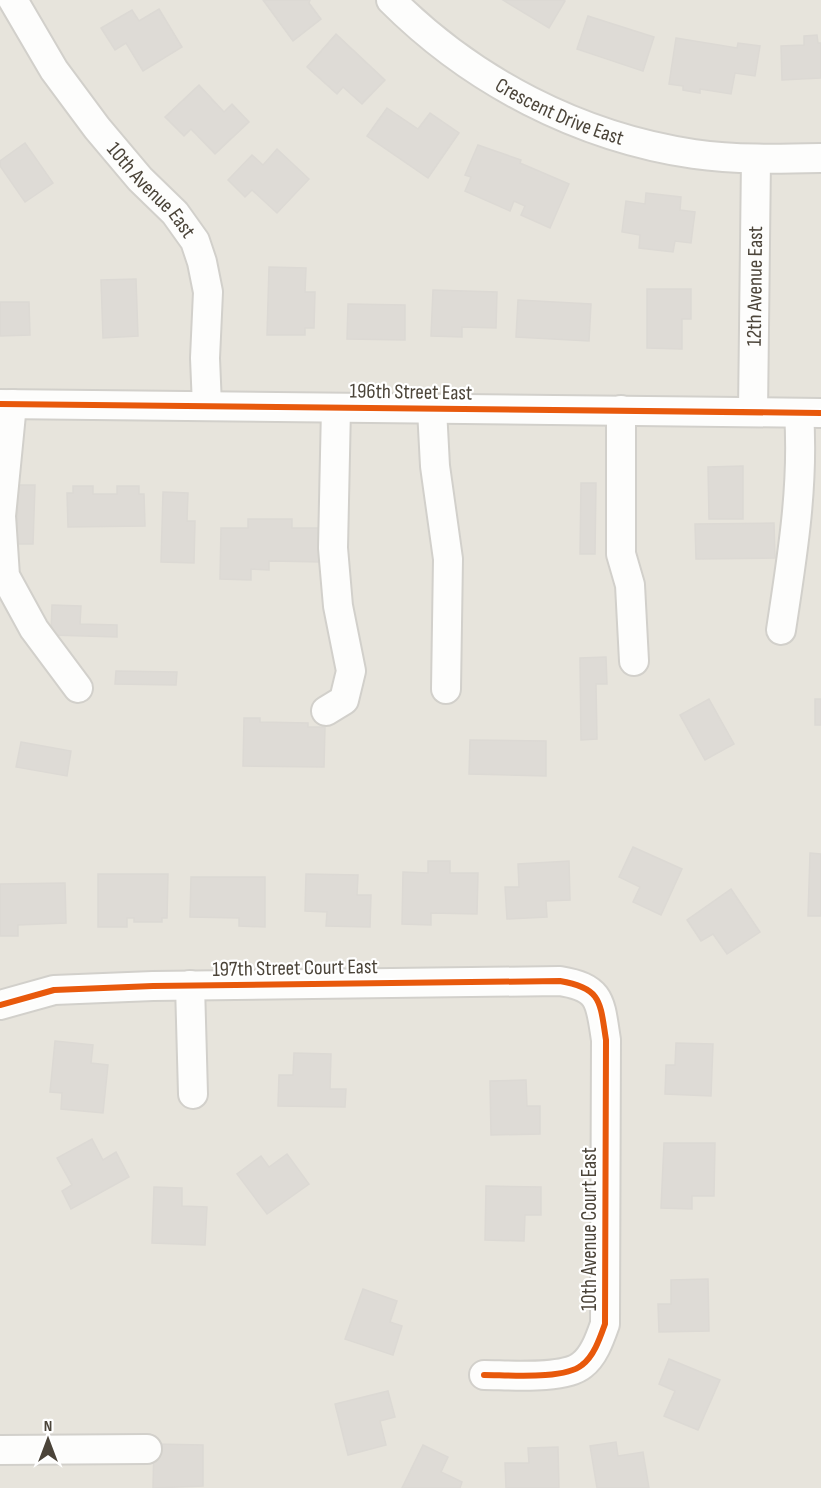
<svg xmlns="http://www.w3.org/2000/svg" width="821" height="1488" font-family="'Sofia Sans Condensed',sans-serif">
	<rect width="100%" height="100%" fill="#f4f2ee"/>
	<rect fill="#e7e4dc" x="0" y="0" width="821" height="1488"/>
	<g fill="#dedbd6" stroke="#dcd9d4" stroke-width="1.5">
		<polygon points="263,0 310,0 309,3 321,19 293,41"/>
		<polygon points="503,0 563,0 565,1 549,28"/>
		<polygon points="159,9 182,47 143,71 126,43 115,50 101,28 132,10 139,21"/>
		<polygon points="588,16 654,37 643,71 577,49"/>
		<polygon points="336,34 385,80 362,104 343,87 337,94 307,67"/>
		<polygon points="817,35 818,43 821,43 821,78 782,80 781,46 804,45 804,36"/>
		<polygon points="676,38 737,48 738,43 760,46 755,76 735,73 731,94 700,89 700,93 683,90 683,86 669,84"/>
		<polygon points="199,85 224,112 232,104 249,122 215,154 191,129 184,136 165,117"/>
		<polygon points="387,108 418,129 430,113 459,133 428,178 367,136"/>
		<polygon points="25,143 53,183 25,202 0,166 0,161"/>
		<polygon points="478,145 521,160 520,163 569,184 550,228 521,215 525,206 514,201 510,211 465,191 471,177 465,175"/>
		<polygon points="277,149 309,179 277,213 252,190 245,197 228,180 252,155 263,165"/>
		<polygon points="646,193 681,197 680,210 695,212 691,243 675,241 673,252 639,248 640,235 622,232 626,201 645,204"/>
		<polygon points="269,267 306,268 305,292 315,292 314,328 305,328 305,335 267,335"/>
		<polygon points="136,279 138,336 103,338 101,280"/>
		<polygon points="647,289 691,289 691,319 682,319 682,349 647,348"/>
		<polygon points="433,290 497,292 496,328 462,327 462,337 431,336"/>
		<polygon points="518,300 591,304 589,341 516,337"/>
		<polygon points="0,302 29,302 30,335 0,336"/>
		<polygon points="348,304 405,305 405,340 347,339"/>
		<polygon points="743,466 743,519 709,519 708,467"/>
		<polygon points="581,483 596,483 595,554 580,554"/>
		<polygon points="18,485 35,485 33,544 17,544"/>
		<polygon points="73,486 93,486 93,494 117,494 117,486 139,486 139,494 144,494 145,526 68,527 67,493 73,493"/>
		<polygon points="163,492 188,493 187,521 195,521 194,563 161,562"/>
		<polygon points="248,519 292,519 292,528 322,528 321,562 269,561 269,570 251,569 251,580 220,579 221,528 248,528"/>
		<polygon points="774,523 775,558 696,559 695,524"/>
		<polygon points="52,605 81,606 80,624 117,625 117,637 51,635"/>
		<polygon points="606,657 607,684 596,684 597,739 581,740 580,658"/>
		<polygon points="116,671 177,672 176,685 115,684"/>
		<polygon points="709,699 734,744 705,760 680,715"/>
		<rect x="815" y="699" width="6" height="26"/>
		<polygon points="244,718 260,718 260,722 308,723 308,727 325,727 324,767 243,766"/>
		<polygon points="470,740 546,741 546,776 469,774"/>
		<polygon points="21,742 71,751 67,776 16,767"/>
		<polygon points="633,847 682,869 661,915 633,902 640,887 619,877"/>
		<polygon points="810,853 821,854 821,916 808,916"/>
		<polygon points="428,861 450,861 450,873 478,873 477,914 431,913 431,925 402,924 403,872 428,873"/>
		<polygon points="569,861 570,900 546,901 547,917 507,919 505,887 519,887 518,864"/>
		<polygon points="98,874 168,874 167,918 162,918 162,922 134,922 134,918 127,918 127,927 98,927"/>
		<polygon points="306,874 358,875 357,895 371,895 370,927 326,926 327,912 305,911"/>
		<polygon points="191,877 265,877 265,927 239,926 239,918 190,917"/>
		<polygon points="65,883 66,923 18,925 18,936 0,936 0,884"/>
		<polygon points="731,889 760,932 727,954 713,934 701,941 687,920"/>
		<polygon points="55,1041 93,1045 91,1063 108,1065 103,1113 61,1109 62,1093 50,1092"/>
		<polygon points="676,1043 713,1044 711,1096 665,1094 666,1065 675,1065"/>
		<polygon points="294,1053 331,1054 330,1089 346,1089 345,1107 278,1106 279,1075 293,1075"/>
		<polygon points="526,1080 527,1106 540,1106 540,1134 491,1135 490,1081"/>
		<polygon points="92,1139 103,1160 116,1152 129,1177 71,1209 62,1191 72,1185 57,1158"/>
		<polygon points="664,1143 715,1143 714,1196 692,1196 692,1209 661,1208"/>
		<polygon points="287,1154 309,1184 267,1214 237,1174 261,1156 269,1167"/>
		<polygon points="486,1186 541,1187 541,1215 525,1215 524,1241 485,1240"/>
		<polygon points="154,1187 182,1188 182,1206 207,1207 205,1245 152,1243"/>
		<polygon points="708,1279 709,1331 659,1332 658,1304 671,1304 671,1280"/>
		<polygon points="363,1289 397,1301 390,1322 402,1326 393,1355 345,1339"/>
		<polygon points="669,1359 720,1380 698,1430 664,1416 675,1391 659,1384"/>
		<polygon points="388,1391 395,1417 380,1421 386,1445 348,1455 335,1404"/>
		<polygon points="616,1442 618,1456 643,1452 649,1488 597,1488 590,1446"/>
		<polygon points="154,1444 203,1445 203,1486 153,1488"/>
		<polygon points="423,1445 448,1457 441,1472 462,1482 460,1488 402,1488"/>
		<polygon points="558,1447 559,1488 506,1488 505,1463 529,1463 528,1448"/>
	</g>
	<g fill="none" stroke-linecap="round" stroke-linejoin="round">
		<defs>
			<g id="minor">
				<path id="s1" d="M13,0L54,70L97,128L140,179L175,213L195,241L202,262L208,292L205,358L207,406"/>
				<path id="s2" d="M391,0C472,81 579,137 694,154C736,160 778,159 821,158"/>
				<polyline points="0,404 821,413"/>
				<polyline points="12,404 1,516 5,576 34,629 78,688"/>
				<polyline points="432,409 435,466 448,559 446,689"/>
				<polyline points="621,410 621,554 630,585 634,661"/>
				<path id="s3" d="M753,412L756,159"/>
				<path d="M781,630C792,558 804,486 799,413"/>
				<polyline points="326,711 344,700 351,671 338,606 333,548 336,408"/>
				<polyline points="190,985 193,1094"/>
				<path d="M0,1005L54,990L153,986L560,981C602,988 600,1002 606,1040L605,1324C600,1338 594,1356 582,1365C564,1380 508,1375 484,1375"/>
				<polyline points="0,1450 147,1449"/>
			</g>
		</defs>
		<use href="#minor" stroke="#d2d0cb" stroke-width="32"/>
		<use href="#minor" stroke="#fdfdfc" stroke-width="28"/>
		<defs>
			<g id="cycleway">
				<polyline points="0,404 821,413"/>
				<path d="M0,1005L54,990L153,986L560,981C602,988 600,1002 606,1040L605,1324C600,1338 594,1356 582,1365C564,1380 508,1375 484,1375"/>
			</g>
		</defs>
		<use href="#cycleway" stroke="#fff" stroke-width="10"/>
		<use href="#cycleway" stroke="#e8590c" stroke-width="6"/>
	</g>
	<g text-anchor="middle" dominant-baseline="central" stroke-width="4.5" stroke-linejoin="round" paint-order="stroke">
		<g font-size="21" fill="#4b4439" stroke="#fff">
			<text stroke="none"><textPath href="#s2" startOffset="204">Crescent Drive East</textPath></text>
			<text stroke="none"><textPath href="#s1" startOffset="236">10th Avenue East</textPath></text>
			<text stroke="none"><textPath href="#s3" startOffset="126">12th Avenue East</textPath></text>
			<text transform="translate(411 392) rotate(1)">196th Street East</text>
			<text transform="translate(295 968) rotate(-1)">197th Street Court East</text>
			<text transform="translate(589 1229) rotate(-90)">10th Avenue Court East</text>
		</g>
	</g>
	<g transform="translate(48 1440)" stroke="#ffffff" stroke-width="4.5" paint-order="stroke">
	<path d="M0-4.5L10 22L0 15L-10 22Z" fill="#4b4439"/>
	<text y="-9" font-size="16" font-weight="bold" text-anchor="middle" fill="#4b4439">N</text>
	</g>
</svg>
